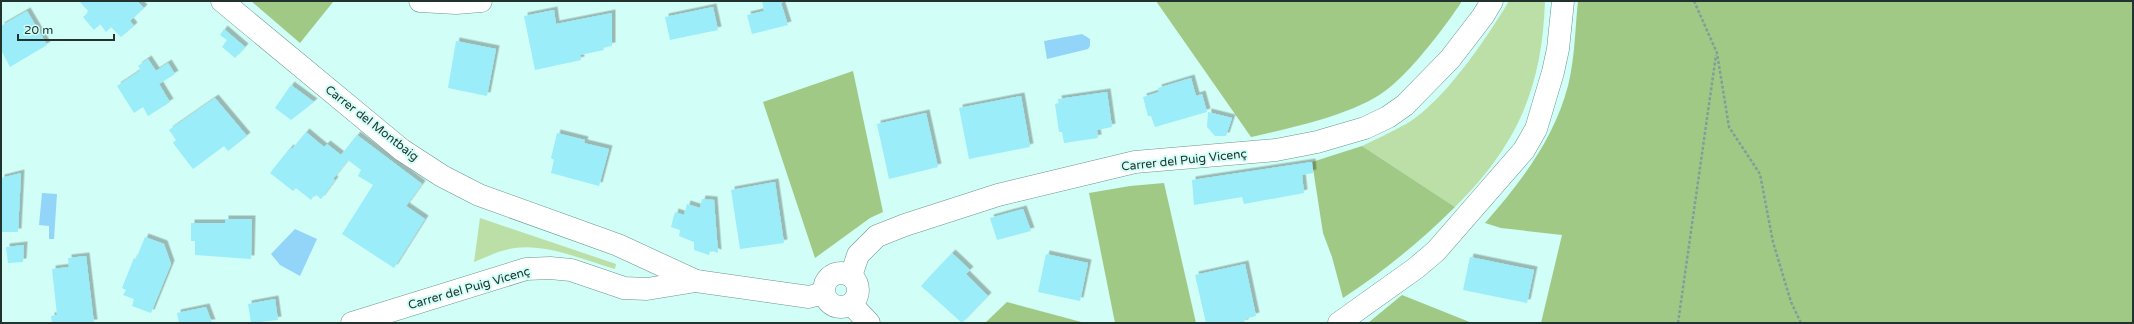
<svg xmlns="http://www.w3.org/2000/svg" width="2134" height="324" font-family="'Varela Round',sans-serif">
	<defs>
		<filter id="shadow"><feDropShadow dx="3.5" dy="-3.5" stdDeviation="0" flood-color="#0004"/></filter>
	</defs>
	<rect width="100%" height="100%" fill="#d1fef6"/>
	<g fill="#bbdfa6">
		<path d="M1509,1H1545C1542,89 1517,145 1455,207L1362,146C1376,139 1392,132 1406,124C1444,102 1486,39 1509,1Z"/>
		<path d="M480,218L616,264L615,269C584,260 548,244 515,248C500,250 487,257 474,262Z"/>
	</g>
	<g fill="#a0c986">
		<polygon points="251,1 329,1 333,2 300,43"/>
		<path d="M1156,1H1462C1446,26 1409,74 1385,91C1353,115 1290,128 1251,137Z"/>
		<path d="M1578,1H2133V323H1541L1562,235L1501,228L1485,223C1521,182 1554,139 1568,86C1575,58 1575,29 1578,1Z"/>
		<polygon points="853,71 883,212 870,218 815,258 763,102"/>
		<path d="M1362,146L1455,207C1421,241 1384,271 1343,298L1332,257L1323,233L1312,162Z"/>
		<polygon points="1164,183 1196,323 1115,323 1089,193 1130,186"/>
		<polygon points="1402,295 1472,323 1368,323"/>
		<polygon points="1007,302 1085,323 985,323"/>
	</g>
	<g fill="#93d5f8">
		<polygon points="1082,34 1090,39 1090,46 1088,49 1047,59 1044,41"/>
		<polygon points="42,193 57,194 54,239 49,239 49,226 39,225"/>
		<polygon points="295,229 317,239 300,276 280,265 271,254"/>
	</g>
	<g fill="#9aedf9" filter="url(#shadow)">
		<polygon points="79,1 137,1 144,8 130,21 134,26 121,37 111,27 106,32 100,24 94,30 83,17 89,12"/>
		<polygon points="762,1 785,1 781,3 788,25 752,34 747,15 764,11"/>
		<polygon points="713,7 718,30 670,40 665,17"/>
		<polygon points="554,10 556,24 612,13 612,46 603,47 604,50 580,55 581,60 535,70 524,16"/>
		<polygon points="27,11 47,45 10,67 1,50 1,26"/>
		<polygon points="224,29 245,47 235,58 222,47 227,40 220,35"/>
		<polygon points="456,41 496,49 487,96 448,88"/>
		<polygon points="148,59 156,71 168,63 175,74 159,84 170,102 148,116 143,107 134,113 117,86 141,70 138,66"/>
		<polygon points="1191,78 1196,96 1202,94 1207,112 1155,127 1151,116 1148,116 1143,97 1159,92 1158,88"/>
		<polygon points="291,85 314,102 291,120 275,108"/>
		<polygon points="1107,92 1112,127 1097,130 1098,138 1064,143 1062,132 1059,132 1055,104 1059,103 1058,99"/>
		<polygon points="1021,96 1030,147 969,159 959,108"/>
		<polygon points="215,98 247,136 228,151 224,146 193,169 173,143 176,140 169,130"/>
		<polygon points="1208,112 1232,118 1226,136 1215,136 1207,127"/>
		<polygon points="926,113 938,167 889,179 877,124"/>
		<polygon points="306,132 324,147 327,144 341,155 357,135 422,184 406,206 425,219 394,268 342,234 373,185 358,176 361,170 348,160 333,179 335,180 321,199 315,194 311,200 296,188 293,191 270,173 290,148 292,149"/>
		<polygon points="557,133 585,140 584,143 609,149 599,186 551,173 554,160 551,158"/>
		<polygon points="1312,162 1313,173 1302,175 1304,193 1244,204 1242,197 1194,205 1192,180"/>
		<polygon points="21,173 18,232 1,232 1,178"/>
		<polygon points="775,182 784,243 740,249 731,190"/>
		<polygon points="702,199 714,200 718,253 710,250 709,255 694,250 694,242 679,236 680,230 671,227 675,212 684,215 687,204 700,208"/>
		<polygon points="1023,209 1031,231 997,240 990,218"/>
		<polygon points="225,219 252,219 251,259 195,255 195,241 191,241 191,223 225,223"/>
		<polygon points="145,237 164,244 171,264 151,313 132,306 134,299 123,295 126,290 122,288 134,258 136,259"/>
		<polygon points="24,245 23,262 8,263 6,247"/>
		<polygon points="952,253 970,270 966,274 988,296 962,323 921,286"/>
		<polygon points="1046,254 1088,263 1080,301 1038,292"/>
		<polygon points="86,256 94,323 52,323 51,316 57,315 52,269 69,267 68,258"/>
		<polygon points="1470,257 1534,270 1527,303 1463,290"/>
		<polygon points="1245,264 1256,316 1244,319 1245,323 1206,323 1195,275"/>
		<polygon points="275,299 278,320 251,323 248,304"/>
		<polygon points="206,307 212,323 179,323 177,313"/>
	</g>
	<g fill="none" stroke-linecap="round" stroke-linejoin="round">
		<defs>
			<g id="minor">
				<polyline points="222,1 402,150 442,176 479,195 618,245 696,281"/>
				<polyline points="420,1 456,3 481,1"/>
				<circle cx="841" cy="290" r="17"/>
				<polyline points="851,276 858,255 877,236 905,225 998,195 1135,162 1276,150 1317,142 1365,128 1388,117 1405,105 1450,59 1483,16 1492,1"/>
				<polyline points="851,304 869,323"/>
				<polyline points="352,323 526,269 550,268 571,270 624,288 647,289 696,281 809,297 823,293"/>
				<polyline points="1339,323 1416,268 1436,251 1524,150 1536,129 1553,72 1558,49 1563,1"/>
			</g>
		</defs>
		<use href="#minor" stroke="#6c958e" stroke-width="23"/>
		<g stroke="#7f9f9a" stroke-width="2.5" stroke-dasharray="3 2" stroke-linecap="butt">
			<polyline points="1694,1 1717,53 1729,127 1760,174 1773,242 1791,302 1801,323"/>
			<polyline points="1678,323 1716,55"/>
		</g>
		<use href="#minor" stroke="#fff" stroke-width="22"/>
	</g>
	<g text-anchor="middle" dominant-baseline="central" stroke-width="4" stroke-linejoin="round" paint-order="stroke">
		<g font-size="12" fill="#21322f" stroke="#d1fef6">
			<text transform="translate(372 123) rotate(38)">Carrer del Montbaig</text>
			<text transform="translate(1184 160) rotate(-6)">Carrer del Puig Vicenç</text>
			<text transform="translate(469 288) rotate(-16)">Carrer del Puig Vicenç</text>
		</g>
	</g>
	<rect width="2134" height="324" fill="none" stroke="#21322f" stroke-width="4"/>
	<path d="M18 34v6h96v-6" fill="none" stroke="#21322f" stroke-width="2"/>
	<text x="24" y="34" font-size="12" fill="#21322f" stroke="#d1fef6" stroke-width="3" paint-order="stroke">20 m</text>
</svg>
